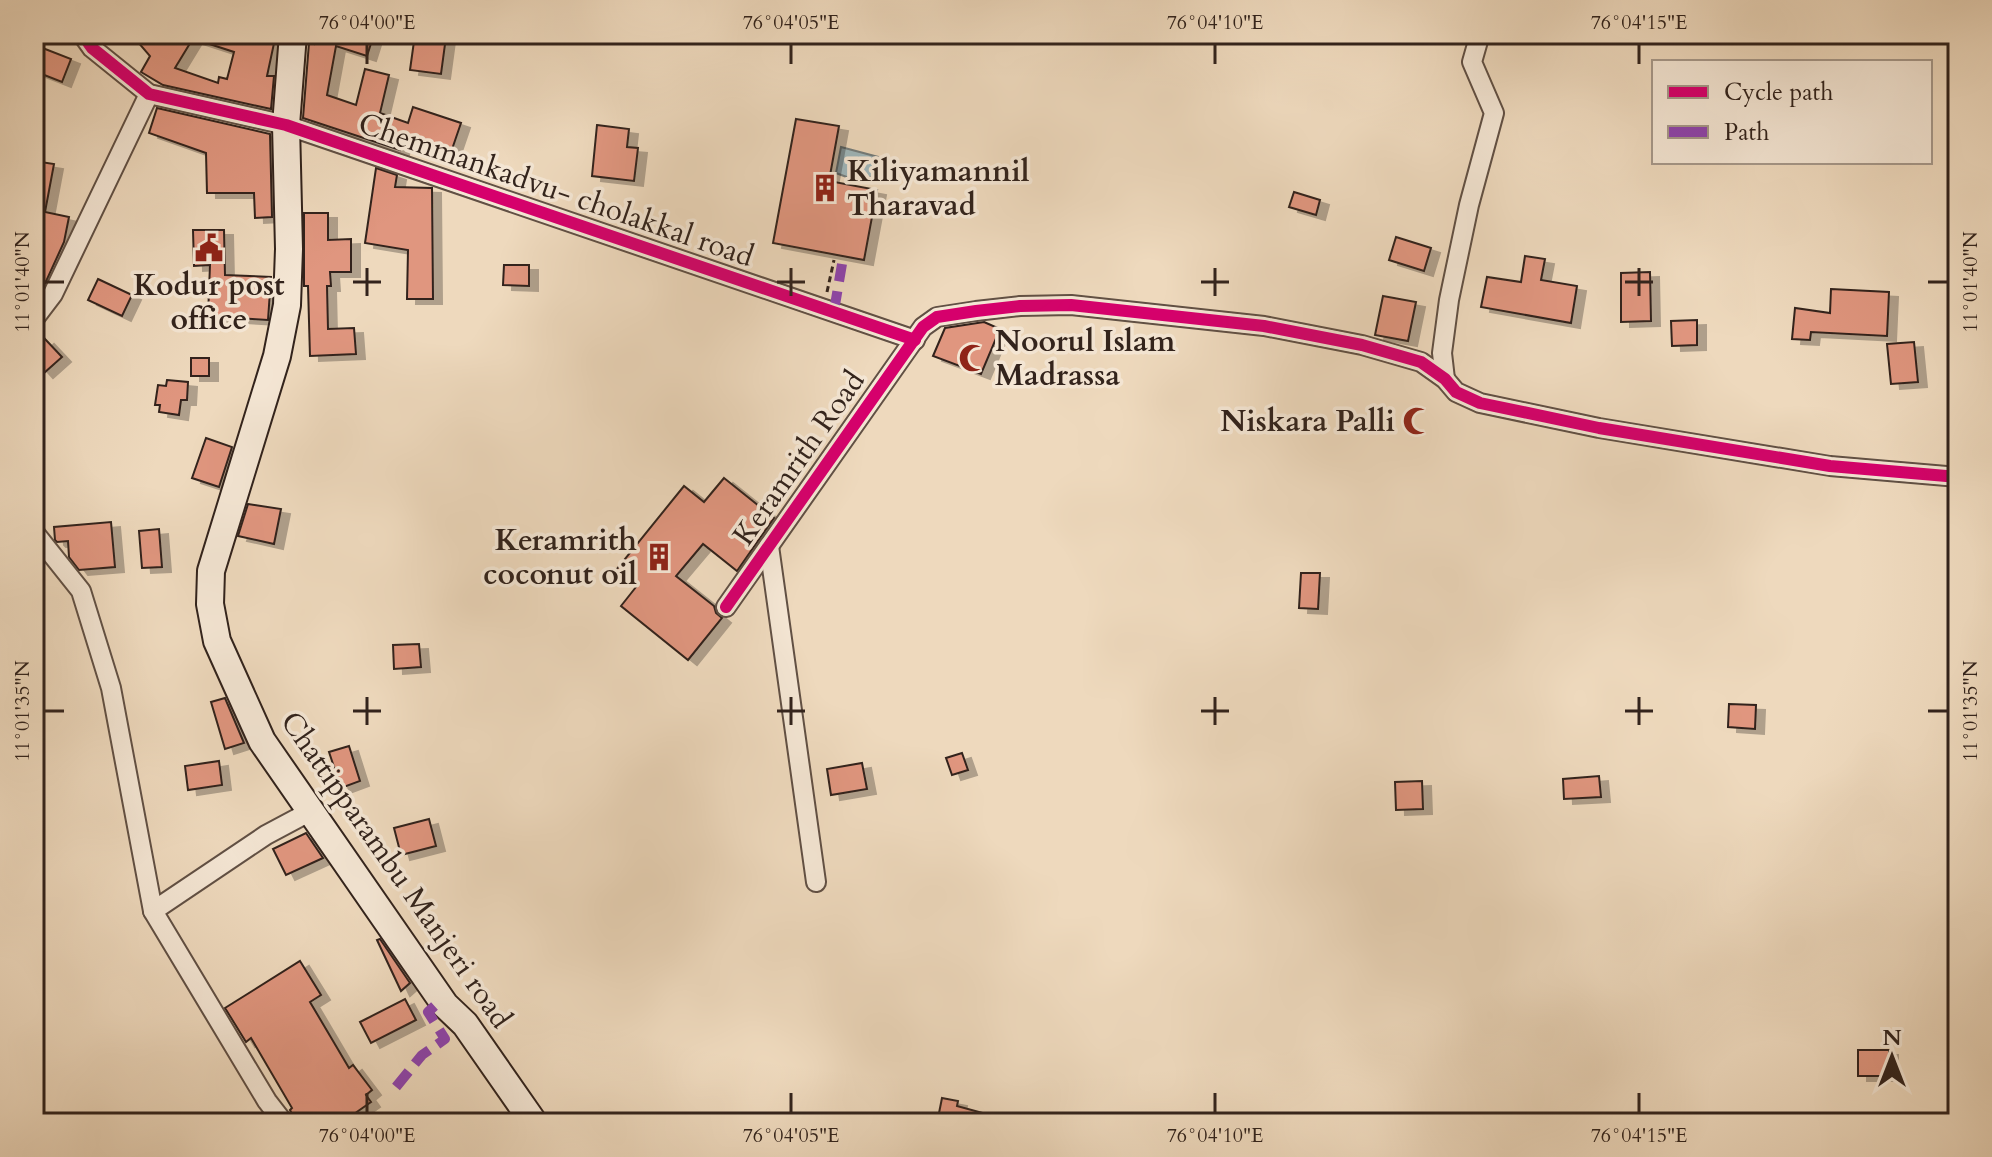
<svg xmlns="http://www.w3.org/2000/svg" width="1992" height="1157" font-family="Cardo,serif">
	<defs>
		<filter id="shadow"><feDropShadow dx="9" dy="5" stdDeviation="0" flood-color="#0004"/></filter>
	</defs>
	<rect width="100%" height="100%" fill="#eed9bd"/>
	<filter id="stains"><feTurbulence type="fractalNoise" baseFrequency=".0025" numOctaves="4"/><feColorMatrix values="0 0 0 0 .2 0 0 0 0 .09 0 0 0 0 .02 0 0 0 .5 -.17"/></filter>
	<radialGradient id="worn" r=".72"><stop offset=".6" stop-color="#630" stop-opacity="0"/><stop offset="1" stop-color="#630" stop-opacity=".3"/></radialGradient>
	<polygon fill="#9fb7bc" stroke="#737c7c" stroke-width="2" points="841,147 882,158 875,175 860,182 836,173"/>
	<g fill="#e0967f" stroke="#32231c" stroke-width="2" filter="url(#shadow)">
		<polygon points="131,34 182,34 192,40 175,68 218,83 219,77 227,79 234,52 188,37 189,34 276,34 267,76 274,76 271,109 163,85 141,72 150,56"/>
		<polygon points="310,34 374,34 367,56 336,46 327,95 356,105 365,69 389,75 380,113 408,123 413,107 461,123 448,161 401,145 400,150 303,118 309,43 314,44 316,39 309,37"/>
		<polygon points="415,34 446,37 441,74 410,70"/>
		<polygon points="40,47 71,59 62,82 34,71 34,62"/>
		<polygon points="157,108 270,134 272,217 255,218 254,193 207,193 206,153 149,133"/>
		<polygon points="796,119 839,126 829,181 877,190 864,260 773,243"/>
		<polygon points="597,125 629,129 627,147 638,148 634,181 592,176"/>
		<polygon points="34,161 54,164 45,212 69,217 64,242 43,288 34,299"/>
		<polygon points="376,168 397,175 395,187 432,188 433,299 407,299 408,250 365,243"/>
		<polygon points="1294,192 1320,200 1316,215 1289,207"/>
		<polygon points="304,213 328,213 328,240 351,239 351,272 330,272 331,286 327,286 328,329 354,328 356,354 310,356 308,286 304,286"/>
		<polygon points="193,230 224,230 225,275 271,277 268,320 208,316 210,265 194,266"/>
		<polygon points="1396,237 1431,248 1424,271 1389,260"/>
		<polygon points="1525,256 1545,259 1541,280 1577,286 1571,323 1481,307 1487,277 1521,282"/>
		<polygon points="504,265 529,265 529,286 503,285"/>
		<polygon points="1650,272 1651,321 1621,322 1621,273"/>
		<polygon points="98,279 132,295 122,316 88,300"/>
		<polygon points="1831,289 1889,292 1887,336 1811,332 1810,340 1792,339 1795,308 1830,313"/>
		<polygon points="1383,296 1416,302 1408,341 1375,335"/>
		<polygon points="1697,320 1697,345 1672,346 1671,321"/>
		<polygon points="984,322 1000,329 981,374 933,356 945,328"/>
		<polygon points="45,339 62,357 44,373 34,362 34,350"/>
		<polygon points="1914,342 1918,382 1891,384 1887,344"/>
		<rect x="191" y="358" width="18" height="18"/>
		<polygon points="167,380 188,382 187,400 181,400 179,415 159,412 160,405 155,405 158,385 166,386"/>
		<polygon points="206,438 232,447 219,487 192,478"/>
		<polygon points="724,478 774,518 737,571 703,544 676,576 714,606 716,613 722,618 688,660 621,606 636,587 616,570 684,486 704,502"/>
		<polygon points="248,504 281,509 274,544 238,536"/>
		<polygon points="111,522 115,567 79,570 69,557 68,541 57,542 55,540 54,527"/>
		<polygon points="159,529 162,567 142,568 139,531"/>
		<polygon points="1301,573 1320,573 1318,609 1299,608"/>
		<polygon points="419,644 421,667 394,669 393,645"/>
		<polygon points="225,698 244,743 225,749 211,702"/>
		<polygon points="1729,704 1756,705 1755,729 1728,727"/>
		<polygon points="349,746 360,781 341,788 329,752"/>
		<polygon points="962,753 968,770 952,775 946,758"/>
		<polygon points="219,761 222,785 188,790 185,766"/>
		<polygon points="862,763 867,789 831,795 827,769"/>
		<polygon points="1599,776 1601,797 1564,799 1563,779"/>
		<polygon points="1422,781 1423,809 1396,810 1395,782"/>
		<polygon points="429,819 436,846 401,855 394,828"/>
		<polygon points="306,833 323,858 286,875 273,849"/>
		<polygon points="380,939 410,983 401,991 377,940"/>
		<polygon points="300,961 321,995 310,1002 349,1068 353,1065 372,1090 366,1095 371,1102 341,1123 296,1123 290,1110 292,1108 251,1038 246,1042 225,1008"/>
		<polygon points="405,999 416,1020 371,1043 360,1022"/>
		<rect x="1858" y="1050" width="31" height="26"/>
		<polygon points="942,1098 958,1101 957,1106 1001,1118 1001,1123 937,1123"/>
	</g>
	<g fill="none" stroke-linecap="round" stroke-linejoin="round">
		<defs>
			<g id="minor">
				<polyline points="82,34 92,48 149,94 286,125 915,340"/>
				<polyline points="34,319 53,294 149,94"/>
				<polyline points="1445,379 1442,353 1449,300 1469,205 1494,113 1472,62 1480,34"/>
				<polyline points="34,532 81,591 111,688 153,911 267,1101 284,1123"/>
				<polyline points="769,546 816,882"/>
				<polyline points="726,607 923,327 937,317 976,311 1020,306 1071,305 1264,326 1362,345 1421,362 1445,379 1456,392 1480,403 1599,428 1830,466 1958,477"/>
				<polyline points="153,911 266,835 311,811"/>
			</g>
			<polyline id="secondary" points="293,34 286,125 289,249 287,305 277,356 211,571 210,604 217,641 262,741 445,1005 465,1024 534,1123"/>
		</defs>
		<use href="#minor" stroke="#615044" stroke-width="22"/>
		<use href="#secondary" stroke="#32231c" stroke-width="30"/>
		<polyline stroke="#32231c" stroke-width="3" stroke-dasharray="6 4" stroke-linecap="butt" points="827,292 834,260"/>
		<use href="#minor" stroke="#f4e6d4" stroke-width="18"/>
		<use href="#secondary" stroke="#f4e6d4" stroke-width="26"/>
		<g stroke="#8e44ad" stroke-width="10" stroke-dasharray="20 10" stroke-linecap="butt">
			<polyline points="834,311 842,264"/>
			<polyline points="396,1087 422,1055 445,1039 428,1012 441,1000"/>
		</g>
		<defs>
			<g id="cycleway">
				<polyline points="82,34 92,48 149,94 286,125 915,340"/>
				<polyline points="726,607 923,327 937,317 976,311 1020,306 1071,305 1264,326 1362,345 1421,362 1445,379 1456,392 1480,403 1599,428 1830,466 1958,477"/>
			</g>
		</defs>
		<use href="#cycleway" stroke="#f4e6d4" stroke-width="17"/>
		<use href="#cycleway" stroke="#d6006c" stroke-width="12"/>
	</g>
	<path fill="none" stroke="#32231c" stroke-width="3" d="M367,44V64M791,44V64M1215,44V64M1639,44V64M367,268V296M791,268V296M1215,268V296M1639,268V296M44,282H64M353,282H381M777,282H805M1201,282H1229M1625,282H1653M1928,282H1948M367,697V725M791,697V725M1215,697V725M1639,697V725M44,711H64M353,711H381M777,711H805M1201,711H1229M1625,711H1653M1928,711H1948M367,1093V1113M791,1093V1113M1215,1093V1113M1639,1093V1113"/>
	<defs>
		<symbol id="building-bare" viewBox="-9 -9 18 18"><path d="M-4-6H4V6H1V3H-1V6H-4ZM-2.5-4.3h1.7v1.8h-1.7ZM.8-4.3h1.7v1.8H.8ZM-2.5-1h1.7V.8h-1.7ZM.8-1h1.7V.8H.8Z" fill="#8f2418" stroke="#f4e6d4" stroke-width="2.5" paint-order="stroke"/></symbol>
		<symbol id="civic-bare" viewBox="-9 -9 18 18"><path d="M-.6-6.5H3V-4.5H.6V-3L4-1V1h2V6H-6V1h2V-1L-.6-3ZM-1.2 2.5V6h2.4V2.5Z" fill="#8f2418" stroke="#f4e6d4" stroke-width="2.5" paint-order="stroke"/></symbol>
		<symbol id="mosque-bare" viewBox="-9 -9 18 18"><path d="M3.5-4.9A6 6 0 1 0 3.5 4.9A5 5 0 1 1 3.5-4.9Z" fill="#8f2418" stroke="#f4e6d4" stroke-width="2.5" paint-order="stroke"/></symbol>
	</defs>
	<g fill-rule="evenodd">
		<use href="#building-bare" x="805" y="168" width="40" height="40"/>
		<use href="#civic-bare" x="189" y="228" width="40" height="40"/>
		<use href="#mosque-bare" x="953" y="338" width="40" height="40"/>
		<use href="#mosque-bare" x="1397" y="401" width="40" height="40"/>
		<use href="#building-bare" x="639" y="537" width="40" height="40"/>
	</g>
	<g text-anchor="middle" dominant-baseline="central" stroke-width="7" stroke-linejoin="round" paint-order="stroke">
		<g font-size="30" font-weight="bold" fill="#32231c" stroke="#f4e6d4" text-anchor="start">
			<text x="847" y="171">Kiliyamannil<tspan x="847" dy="34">Tharavad</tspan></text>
			<text x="209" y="285" text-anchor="middle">Kodur post<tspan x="209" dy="34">office</tspan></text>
			<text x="995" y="341">Noorul Islam<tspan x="995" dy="34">Madrassa</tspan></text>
			<text x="1395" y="421" text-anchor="end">Niskara Palli</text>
			<text x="637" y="540" text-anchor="end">Keramrith<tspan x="637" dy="34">coconut oil</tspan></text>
		</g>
		<g font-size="30" fill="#32231c" stroke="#f4e6d4">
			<text transform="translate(556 190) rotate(19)">Chemmankadvu- cholakkal road</text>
			<text transform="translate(799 458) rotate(-55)">Keramrith Road</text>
			<text transform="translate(396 870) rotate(55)">Chattipparambu Manjeri road</text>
		</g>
	</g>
	<rect width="1992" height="1157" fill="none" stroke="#eed9bd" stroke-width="88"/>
	<rect x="1652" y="60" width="280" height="104" fill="#f4e6d4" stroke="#a6988a" stroke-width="2"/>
	<rect x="1668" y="86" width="40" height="12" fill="#d6006c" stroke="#a6988a" stroke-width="2"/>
	<text x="1724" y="100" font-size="24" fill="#32231c">Cycle path</text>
	<rect x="1668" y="126" width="40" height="12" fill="#8e44ad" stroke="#a6988a" stroke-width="2"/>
	<text x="1724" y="140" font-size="24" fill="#32231c">Path</text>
	<g transform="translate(1892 1057)" stroke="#f4e6d4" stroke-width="6" paint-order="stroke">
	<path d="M0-6L14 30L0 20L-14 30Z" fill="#32231c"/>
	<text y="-12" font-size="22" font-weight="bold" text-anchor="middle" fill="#32231c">N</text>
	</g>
	<rect x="44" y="44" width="1904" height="1069" fill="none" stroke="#32231c" stroke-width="3"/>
	<g font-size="20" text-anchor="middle" fill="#32231c">
		<text x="367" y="29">76°04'00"E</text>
		<text x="791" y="29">76°04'05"E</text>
		<text x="1215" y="29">76°04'10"E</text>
		<text x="1639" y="29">76°04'15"E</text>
		<text transform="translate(22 282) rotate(-90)" y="7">11°01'40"N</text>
		<text transform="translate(1970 282) rotate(-90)" y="7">11°01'40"N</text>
		<text transform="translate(22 711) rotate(-90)" y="7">11°01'35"N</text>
		<text transform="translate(1970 711) rotate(-90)" y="7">11°01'35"N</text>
		<text x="367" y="1142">76°04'00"E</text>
		<text x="791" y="1142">76°04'05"E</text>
		<text x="1215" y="1142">76°04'10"E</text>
		<text x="1639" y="1142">76°04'15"E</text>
	</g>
	<rect width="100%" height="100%" filter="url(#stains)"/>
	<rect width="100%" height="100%" fill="url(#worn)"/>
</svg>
